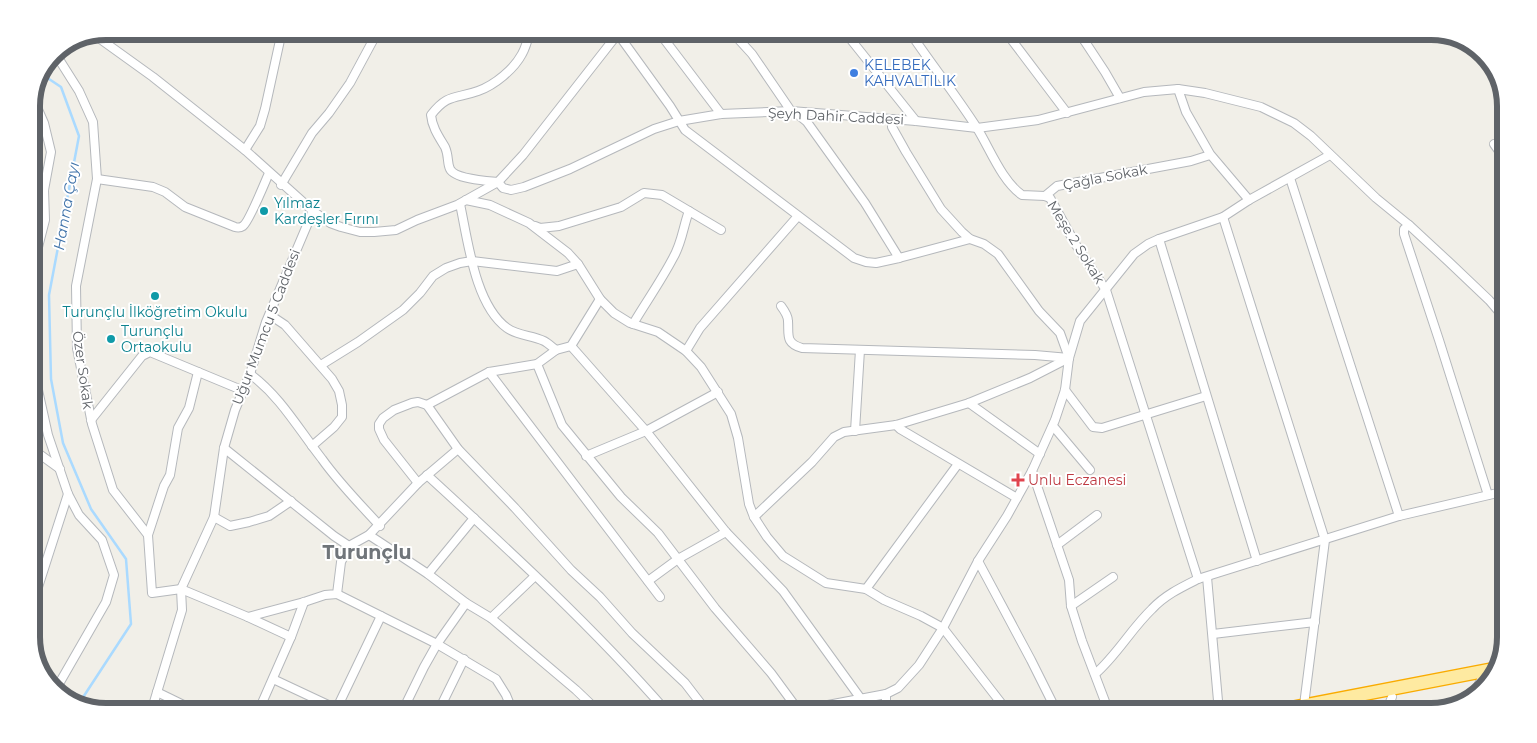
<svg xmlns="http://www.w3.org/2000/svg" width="1537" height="743" font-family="Montserrat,sans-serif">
	<rect width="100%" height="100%" fill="#f1efe8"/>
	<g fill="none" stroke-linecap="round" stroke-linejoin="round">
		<polyline stroke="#aadaff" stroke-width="2.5" points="43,75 61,87 79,136 49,295 51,379 63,443 91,509 126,559 131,624 78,705"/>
		<defs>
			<g id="minor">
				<polyline points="608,31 614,39"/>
				<polyline points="658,31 721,114"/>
				<polyline points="731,31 752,54 791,111"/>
				<polyline points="844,31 916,121"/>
				<path d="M909,31C931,64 956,95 977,128C990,149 1002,181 1022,195L1045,196L1050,198L1076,245L1106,290L1198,579"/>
				<polyline points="1005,31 1067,113"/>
				<polyline points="1078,31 1105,72 1120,98"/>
				<polyline points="618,34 670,106 685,130 854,258 866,262 876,263 899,258 970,239"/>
				<polyline points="96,36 153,77 201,115 245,150 313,211 330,223 341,227 360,232 374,232 396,230 417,220 457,205 498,182 523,155 620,31"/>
				<polyline points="1084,40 1095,31"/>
				<polyline points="55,53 79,91 93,122 97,179 76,286 77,348 92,424 113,490 148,535 152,593 181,589 248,617 291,637"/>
				<polyline points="1178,89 1186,112 1210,154 1249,200"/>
				<polyline points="796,113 807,122 865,203 899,258"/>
				<polyline points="892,119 892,127 906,152 941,209 962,232 970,239 984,244 998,254 1039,311 1060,333 1069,358"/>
				<polyline points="1494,144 1506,161"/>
				<polyline points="245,150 260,126 265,109 282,31"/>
				<polyline points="1290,178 1399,516"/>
				<path d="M97,179L153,187L165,192L185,207L235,227C238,228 240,228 243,226C249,222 265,182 269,173"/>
				<polyline points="498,182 503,188 511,190 524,187 570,169 654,129 679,121 721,114 791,111 916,121 977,128 1038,120 1144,92 1178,89 1205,93 1261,107 1294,123 1311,136 1376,198 1409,225 1449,262 1489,300 1506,320"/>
				<path d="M498,182C487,181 455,179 450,169C447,163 449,156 445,147C439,137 432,127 431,115C448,93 456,99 478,91C495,85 514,69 522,54C526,47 528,39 530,31"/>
				<polyline points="281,185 312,133 329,113 350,83 378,31"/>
				<polyline points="1045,196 1057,186 1191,161 1210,155"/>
				<polyline points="466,200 490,205 529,223 568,253 578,264 600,299 614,313 630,323 658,332 686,351 701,367 731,414 738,438 749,504 754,517 767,537 783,556 826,583 866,589 884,600 921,616 943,628 1008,712"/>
				<polyline points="31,203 44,190"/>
				<path d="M460,204C468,241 475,305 507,328C518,336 532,335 544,341C548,343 552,347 556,350"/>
				<polyline points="1223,217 1325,540 1304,705"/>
				<polyline points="1409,225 1404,229 1404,234 1439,340 1488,495"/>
				<polyline points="535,226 540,228 559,226 621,207 644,193 662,195 721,230"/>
				<polyline points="1159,239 1257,561"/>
				<path d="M781,306C784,310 788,316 788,321C789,335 785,343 802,348L1035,355L1069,358"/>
				<polyline points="31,307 36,255 45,220 44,190 51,152 44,123 33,98"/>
				<polyline points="270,315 285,325 332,379 339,391 342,405 342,417 334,427 312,446"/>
				<path d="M633,324C646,302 661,281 673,258C682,243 683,227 689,211"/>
				<polyline points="31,340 34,372 48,435 68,494 79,515 102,540 114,575 106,602 56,689"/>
				<polyline points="571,346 646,431 726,532 783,591 861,699"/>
				<polyline points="686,351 700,328 798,216"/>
				<polyline points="537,364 562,425 621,497 658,533 715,608 771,673 796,707"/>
				<polyline points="321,365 358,342 403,310 420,293 433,276 446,268 460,263 472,261 557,271 578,264"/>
				<polyline points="489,372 660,597"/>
				<path d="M250,374C281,397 299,430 322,459C339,483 360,504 380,526"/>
				<polyline points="1065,390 1093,427 1102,428 1206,396"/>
				<polyline points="969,403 1040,454"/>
				<polyline points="427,405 489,372 537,364 556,350 571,346 600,299"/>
				<polyline points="91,420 142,356 150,352 244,391"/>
				<polyline points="896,425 900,429 1017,498"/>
				<polyline points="1053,426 1090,470"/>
				<polyline points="855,431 860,350"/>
				<polyline points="31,448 60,469"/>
				<polyline points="224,448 334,536 349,546 369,535 418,483 458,449"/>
				<polyline points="586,456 646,431 718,392"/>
				<polyline points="1032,471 1069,580 1071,606 1082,641 1109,712"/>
				<path d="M427,475C510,551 593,627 667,712"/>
				<polyline points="418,483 384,440 379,429 379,424 383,418 394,410 412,403 418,402 427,405 458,449 515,508 571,570 600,597 632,633 685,683 705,709"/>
				<polyline points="214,517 230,526 249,522 269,516 291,501"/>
				<polyline points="754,517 812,462 834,437 844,432 896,425 969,403 1030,378 1069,358"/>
				<polyline points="148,535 164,486 170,475 178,428 189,408 198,372"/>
				<polyline points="369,535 428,574 466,603 491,618 576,690 599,712"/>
				<polyline points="1057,545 1097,515"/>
				<polyline points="978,561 1031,660 1057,712"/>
				<polyline points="428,574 474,518"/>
				<polyline points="1207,577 1219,712"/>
				<polyline points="648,581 678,559 726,532"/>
				<polyline points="866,589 958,464"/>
				<polyline points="337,594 437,644 496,679 506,695 513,712"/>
				<polyline points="1071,606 1113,577"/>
				<polyline points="31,609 68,494"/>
				<polyline points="248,617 304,602 325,595 337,594 341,562 349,546"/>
				<polyline points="491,618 535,576"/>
				<polyline points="1213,634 1315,622"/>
				<path d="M1095,674C1117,655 1131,629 1152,609C1165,595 1182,587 1198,579L1399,516L1506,491"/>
				<polyline points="273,679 337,709"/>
				<polyline points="157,692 198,712"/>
				<polyline points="886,694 886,712"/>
				<polyline points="1471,700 1481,680"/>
				<polyline points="151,712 182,610 181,589 214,517 224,448 235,410 250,374 266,322 313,211"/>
				<polyline points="258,712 291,637 304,602"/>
				<polyline points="335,712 381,616"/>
				<polyline points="402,712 424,667 437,644 466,603"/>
				<polyline points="438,712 464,659"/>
				<polyline points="690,712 714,707 779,708 828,705 886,694 898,688 919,665 943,628 978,561 1007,516 1032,471 1055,420 1065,390 1069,358 1080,321 1134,254 1148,244 1159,239 1223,217 1249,200 1330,155"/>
				<polyline points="1386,712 1392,697"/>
			</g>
			<polyline id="trunk" points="1271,712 1499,668"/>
		</defs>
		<use href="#minor" stroke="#b5b8bc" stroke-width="10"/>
		<use href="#trunk" stroke="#f9ab00" stroke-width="15"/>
		<use href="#minor" stroke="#fff" stroke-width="8"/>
		<use href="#trunk" stroke="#feeaa1" stroke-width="12"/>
	</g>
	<circle fill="#3f7fe0" stroke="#fff" stroke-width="2" cx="854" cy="73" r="5"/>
	<g fill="#0f9aa8" stroke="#fff" stroke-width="2">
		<circle cx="264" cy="211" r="5"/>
		<circle cx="155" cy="296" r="5"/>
		<circle cx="111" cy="339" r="5"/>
	</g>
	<path fill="#e0444e" stroke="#fff" stroke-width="2" d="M1015.5 472.5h5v5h5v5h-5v5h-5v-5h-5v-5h5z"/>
	<g text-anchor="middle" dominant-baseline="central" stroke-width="4" stroke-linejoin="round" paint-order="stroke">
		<g font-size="14" fill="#366cbe" stroke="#fff" text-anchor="start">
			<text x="864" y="65">KELEBEK<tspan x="864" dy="16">KAHVALTILIK</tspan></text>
		</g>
		<g font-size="14" fill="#5f6368" stroke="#fff">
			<text transform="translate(836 116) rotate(3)">Şeyh Dahir Caddesi</text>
			<text transform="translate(1105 177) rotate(-11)">Çağla Sokak</text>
			<text transform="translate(1076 242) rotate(58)">Meşe 2 Sokak</text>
			<text transform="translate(266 327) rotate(-69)">Uğur Mumcu 5 Caddesi</text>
			<text transform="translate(83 370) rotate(82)">Özer Sokak</text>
		</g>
		<g font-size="14" fill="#0d838f" stroke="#fff" text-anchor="start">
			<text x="274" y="203">Yılmaz<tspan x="274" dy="16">Kardeşler Fırını</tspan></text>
			<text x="155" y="312" text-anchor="middle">Turunçlu İlköğretim Okulu</text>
			<text x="121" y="331">Turunçlu<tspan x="121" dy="16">Ortaokulu</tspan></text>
		</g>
		<g font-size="14" fill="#be3a42" stroke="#fff" text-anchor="start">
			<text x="1028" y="480">Unlu Eczanesi</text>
		</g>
		<g font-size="15" font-style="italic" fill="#4174aa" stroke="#fff">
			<text transform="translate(66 206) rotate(-80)">Hanna Çayı</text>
		</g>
		<g font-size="19" font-weight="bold" fill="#70757a" stroke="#fff">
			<text x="367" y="552">Turunçlu</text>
		</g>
	</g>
	<path d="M0 0H1537V743H0ZM106 40H1431A66 66 0 0 1 1497 106V637A66 66 0 0 1 1431 703H106A66 66 0 0 1 40 637V106A66 66 0 0 1 106 40Z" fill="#fff" fill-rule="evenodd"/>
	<path fill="none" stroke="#5f6368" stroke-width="6" d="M106 40H1431A66 66 0 0 1 1497 106V637A66 66 0 0 1 1431 703H106A66 66 0 0 1 40 637V106A66 66 0 0 1 106 40Z"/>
</svg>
